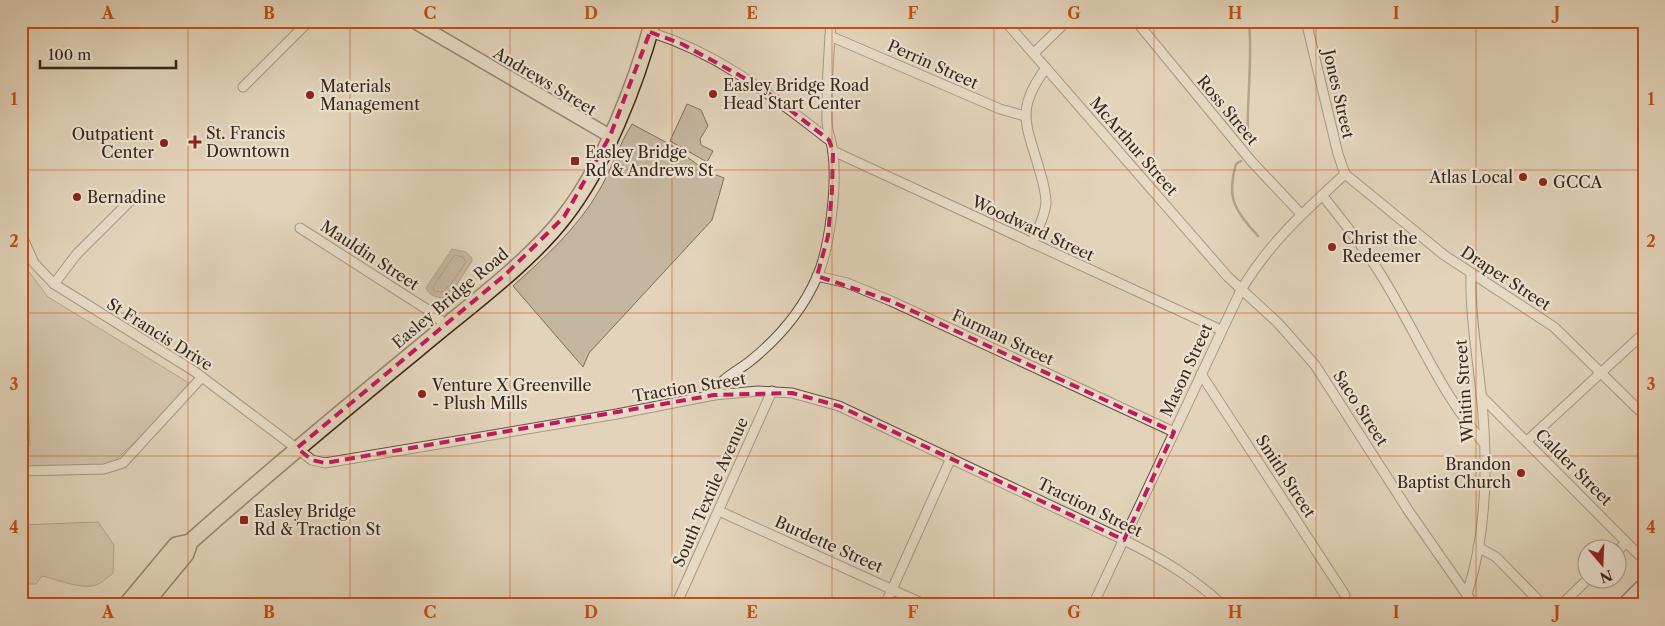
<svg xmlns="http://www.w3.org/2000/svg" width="1665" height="626" font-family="'Libre Caslon Text',serif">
	<rect width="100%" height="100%" fill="#e2d3ba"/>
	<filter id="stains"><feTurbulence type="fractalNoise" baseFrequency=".004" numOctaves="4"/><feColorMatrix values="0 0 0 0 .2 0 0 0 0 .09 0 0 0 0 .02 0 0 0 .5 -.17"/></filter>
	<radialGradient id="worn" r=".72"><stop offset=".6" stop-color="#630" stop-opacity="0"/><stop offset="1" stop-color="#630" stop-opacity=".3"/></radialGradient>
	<g fill="#c5b69f" stroke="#7f6e5c">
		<polygon points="687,104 701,110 708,126 700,139 701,145 713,151 707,162 670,141"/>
		<path d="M632,124L671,145L706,171L724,178L712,220L589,353L583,367L513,286C545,257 578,228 600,189C612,168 619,145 632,124Z"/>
		<polygon points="21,272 29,272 48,297 194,386 106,469 21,469 21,447 30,446 26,359 21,359 21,353 29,353 27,312 21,312"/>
		<path d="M98,522L114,545L113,573C108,577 102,583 96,585C82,590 56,579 42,576L36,584H21V525Z"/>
	</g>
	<path fill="#a99883" stroke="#7c6a59" d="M452,249L466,252L472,258V261L455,287L443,298C435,297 430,296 426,288Z"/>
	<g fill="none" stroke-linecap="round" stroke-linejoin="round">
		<polygon stroke="#715f4e" stroke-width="1" points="455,255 463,257 466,262 451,284 442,292 434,291 433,287"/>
		<g stroke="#7c6a59" stroke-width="2.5">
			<polyline points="1288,21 1300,24"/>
			<path d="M1248,143C1246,102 1253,62 1249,21"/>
			<path d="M1241,161L1236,164C1226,199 1235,210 1258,236"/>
		</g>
		<defs>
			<g id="street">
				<polyline points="1005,21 1228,277 1278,323 1315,365 1408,510 1474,605"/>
				<polyline points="1136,21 1252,162 1301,214"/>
				<polyline points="1306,21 1338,154 1345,174"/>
				<path d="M650,32C720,54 772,96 829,140"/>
				<polyline points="830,36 1000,109 1025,116"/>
				<polyline points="1034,53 1067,21"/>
				<polyline points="243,87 309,21"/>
				<polyline points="833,151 1221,330"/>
				<polyline points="1345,174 1444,255 1554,327 1644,415"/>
				<path d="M1322,195C1344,222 1365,249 1383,278C1416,332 1441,394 1483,442"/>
				<polyline points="300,228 431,312 447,326"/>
				<path d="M21,234L34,263L54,284L194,371L312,460L325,463L617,414L714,395L758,391L792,393L839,406L1124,540C1164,560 1189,575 1223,605"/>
				<path d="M1032,243C1037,230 1045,217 1046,203C1046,193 1043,182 1040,172C1027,125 1014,111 1046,68"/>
				<polyline points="817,276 847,283 891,301 1174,432"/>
				<polyline points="54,284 76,255 136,195"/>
				<polyline points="1201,374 1345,595"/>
				<path d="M714,395C716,381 739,370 749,362C778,339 802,311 817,277C830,248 837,185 833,153C832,142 827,132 827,120C826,87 829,54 831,21"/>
				<polyline points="1481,396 1644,560"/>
				<polyline points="1527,441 1644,333"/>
				<polyline points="21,471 104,469 123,463 202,377"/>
				<polyline points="719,511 926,605"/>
				<polyline points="1478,547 1496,557 1543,605"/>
				<polyline points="1618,551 1626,542"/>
				<path d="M1467,594C1488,530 1488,459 1481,393C1477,354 1470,314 1471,275"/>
				<polyline points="676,605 772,391"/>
				<polyline points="885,605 951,458"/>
				<path d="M1093,605L1241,290C1270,242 1304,212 1345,174"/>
				<polyline points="1561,605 1589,578"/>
			</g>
			<g id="secondary">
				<polyline points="413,21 610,136"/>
				<polyline points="1623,605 1644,584"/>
			</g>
			<g id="highway">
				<polyline points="126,605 176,545 190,542"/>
				<path d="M144,605L186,554L190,542C264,476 341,412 418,349C464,310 528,264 564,217C604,166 636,84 653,21"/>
			</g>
		</defs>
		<use href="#street" stroke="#635141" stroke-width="11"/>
		<use href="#secondary" stroke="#392619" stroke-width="15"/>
		<use href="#highway" stroke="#392619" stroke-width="18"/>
		<use href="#street" stroke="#ece2d2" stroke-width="9"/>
		<use href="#secondary" stroke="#ece2d2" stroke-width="12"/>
		<use href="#highway" stroke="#e2d3ba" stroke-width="15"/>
	</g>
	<path d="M0 0H1665V626H0ZM650,32L682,44L759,86L829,140L833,151L832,191L828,236L817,276L891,301L1174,432L1124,540L839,406L792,393L714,395L325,463L312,460L297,448L505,275L564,217L610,136Z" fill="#e2d3ba" fill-opacity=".55" fill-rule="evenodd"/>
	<path fill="none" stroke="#c2185b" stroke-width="4" stroke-dasharray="10 6" stroke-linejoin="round" d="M650,32L682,44L759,86L829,140L833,151L832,191L828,236L817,276L891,301L1174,432L1124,540L839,406L792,393L714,395L325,463L312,460L297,448L505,275L564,217L610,136Z"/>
	<path fill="none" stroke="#c54f0f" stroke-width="1" stroke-opacity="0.55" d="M188,21V605M350,21V605M510,21V605M672,21V605M832,21V605M994,21V605M1154,21V605M1316,21V605M1476,21V605M21,170H1644M21,313H1644M21,456H1644"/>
	<g fill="#8f2418" stroke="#ece2d2" stroke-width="2">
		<circle cx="713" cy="94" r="5"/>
		<circle cx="310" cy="95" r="5"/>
		<path d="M192.5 134.5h5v5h5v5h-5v5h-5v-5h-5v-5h5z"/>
		<circle cx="164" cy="143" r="5"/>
		<rect x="570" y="156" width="10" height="10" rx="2.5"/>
		<circle cx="1523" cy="177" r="5"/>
		<circle cx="1543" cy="182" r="5"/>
		<circle cx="77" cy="197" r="5"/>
		<circle cx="1332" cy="247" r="5"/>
		<circle cx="422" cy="394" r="5"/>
		<circle cx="1521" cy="473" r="5"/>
		<rect x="239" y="515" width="10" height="10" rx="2.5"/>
	</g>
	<g text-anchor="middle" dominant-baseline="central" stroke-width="4.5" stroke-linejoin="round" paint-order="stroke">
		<g font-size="16" fill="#392619" stroke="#ece2d2">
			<text transform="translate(933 64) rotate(24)">Perrin Street</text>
			<text transform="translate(545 81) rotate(31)">Andrews Street</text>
			<text transform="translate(1339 94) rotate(77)">Jones Street</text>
			<text transform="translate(1228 110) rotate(50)">Ross Street</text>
			<text transform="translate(1134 146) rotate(49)">McArthur Street</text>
			<text transform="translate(1033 228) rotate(25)">Woodward Street</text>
			<text transform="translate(370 255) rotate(33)">Mauldin Street</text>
			<text transform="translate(1506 278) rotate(33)">Draper Street</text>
			<text transform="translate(450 298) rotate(-40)">Easley Bridge Road</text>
			<text transform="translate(160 334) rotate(32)">St Francis Drive</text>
			<text transform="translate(1003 337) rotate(25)">Furman Street</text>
			<text transform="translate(1186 370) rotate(-65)">Mason Street</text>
			<text transform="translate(689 387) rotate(-9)">Traction Street</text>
			<text transform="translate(1464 391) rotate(-94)">Whitin Street</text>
			<text transform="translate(1361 408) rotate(57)">Saco Street</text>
			<text transform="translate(1574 467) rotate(45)">Calder Street</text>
			<text transform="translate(1286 476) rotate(57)">Smith Street</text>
			<text transform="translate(710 492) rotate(-66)">South Textile Avenue</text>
			<text transform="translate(1090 507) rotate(26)">Traction Street</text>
			<text transform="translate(829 544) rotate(24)">Burdette Street</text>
		</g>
		<g font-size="16" fill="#392619" stroke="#ece2d2" text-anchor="start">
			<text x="723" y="85">Easley Bridge Road<tspan x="723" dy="18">Head Start Center</tspan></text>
			<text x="320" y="86">Materials<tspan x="320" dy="18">Management</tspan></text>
			<text x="206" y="133">St. Francis<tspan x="206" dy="18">Downtown</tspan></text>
			<text x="154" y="134" text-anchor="end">Outpatient<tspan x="154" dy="18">Center</tspan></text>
			<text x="585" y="152">Easley Bridge<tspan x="585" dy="18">Rd &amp; Andrews St</tspan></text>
			<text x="1513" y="177" text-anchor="end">Atlas Local</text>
			<text x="1553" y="182">GCCA</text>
			<text x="87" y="197">Bernadine</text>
			<text x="1342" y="238">Christ the<tspan x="1342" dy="18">Redeemer</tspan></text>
			<text x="432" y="385">Venture X Greenville<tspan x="432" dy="18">- Plush Mills</tspan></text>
			<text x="1511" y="464" text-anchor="end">Brandon<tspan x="1511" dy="18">Baptist Church</tspan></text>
			<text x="254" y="511">Easley Bridge<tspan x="254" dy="18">Rd &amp; Traction St</tspan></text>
		</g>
	</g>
	<rect width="1665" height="626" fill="none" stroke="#e2d3ba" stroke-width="55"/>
	<g transform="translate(1602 564) rotate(161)"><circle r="24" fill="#ece2d2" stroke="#a49788"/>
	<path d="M0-4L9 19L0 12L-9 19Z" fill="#8f2418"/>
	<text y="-8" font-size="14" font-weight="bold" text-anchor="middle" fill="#392619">N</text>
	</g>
	<path d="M40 60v8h136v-8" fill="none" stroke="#392619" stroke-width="2.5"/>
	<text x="48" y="60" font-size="15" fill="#392619" stroke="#ece2d2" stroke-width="4" paint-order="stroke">100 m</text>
	<rect x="28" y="28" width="1610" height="570" fill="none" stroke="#c54f0f" stroke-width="2"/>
	<g font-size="16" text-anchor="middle" font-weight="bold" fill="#c54f0f">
		<text x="108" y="19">A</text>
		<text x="269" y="19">B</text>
		<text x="430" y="19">C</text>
		<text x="591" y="19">D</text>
		<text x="752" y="19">E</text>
		<text x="913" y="19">F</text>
		<text x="1074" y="19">G</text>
		<text x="1235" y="19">H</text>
		<text x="1396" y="19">I</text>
		<text x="1557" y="19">J</text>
		<text x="14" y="105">1</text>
		<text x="1651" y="105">1</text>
		<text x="14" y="247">2</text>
		<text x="1651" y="247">2</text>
		<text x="14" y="390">3</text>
		<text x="1651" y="390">3</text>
		<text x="14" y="533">4</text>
		<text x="1651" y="533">4</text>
		<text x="108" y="618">A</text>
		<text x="269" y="618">B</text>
		<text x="430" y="618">C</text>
		<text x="591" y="618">D</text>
		<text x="752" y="618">E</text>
		<text x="913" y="618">F</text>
		<text x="1074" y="618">G</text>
		<text x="1235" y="618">H</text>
		<text x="1396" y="618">I</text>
		<text x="1557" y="618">J</text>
	</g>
	<rect width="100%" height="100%" filter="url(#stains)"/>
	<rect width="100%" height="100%" fill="url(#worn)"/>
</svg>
